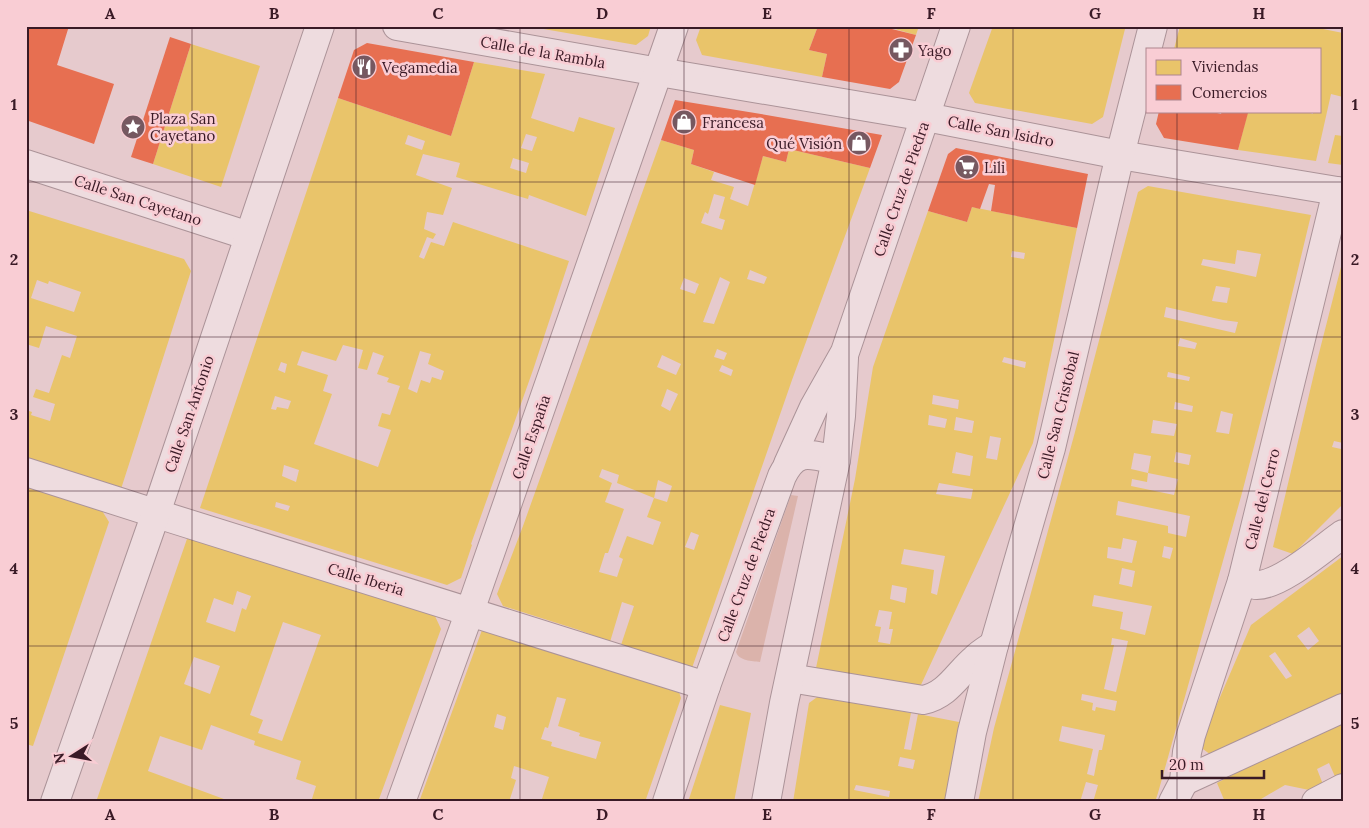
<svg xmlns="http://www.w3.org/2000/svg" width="1369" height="828" font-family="Lora,serif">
	<rect width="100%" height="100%" fill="#e6cacd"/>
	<path fill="#dbb3ab" d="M791,495L798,496L760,662C752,661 739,661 736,652Z"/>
	<g fill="#e9c46a" fill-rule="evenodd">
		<polygon points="532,26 651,26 648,36 636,45 532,27"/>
		<polygon points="701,26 818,26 809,50 827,54 822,77 702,55 696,40"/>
		<polygon points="884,26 919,26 916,35"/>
		<polygon points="993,26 1111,26 1125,29 1103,117 1092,124 975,103 969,93"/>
		<polygon points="1180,26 1308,26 1343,33 1343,97 1331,94 1316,161 1238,150 1248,111 1308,111 1307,112 1313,114 1313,111 1320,111 1320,49 1174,49"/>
		<polygon points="191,44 260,66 221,187 153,164"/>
		<path d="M474,62L545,74L531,118L574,132L579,117L615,128L586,216L529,195L528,199L456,177L460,163L423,154L416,175L452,188L443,215L427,212L424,229L436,234L433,239L427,237L419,257L424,259L431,242L444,246L453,222L569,261L533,370L471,544L472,545L461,578L447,585L200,508L338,98L451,136ZM526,134L537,137L532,151L521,148ZM408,135L425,141L422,150L405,144ZM513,158L529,163L526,173L510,168ZM343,345L363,350L358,368L367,370L373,352L384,356L377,374L389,378L387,382L400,386L390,415L382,413L378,426L391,430L378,467L314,444L332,394L323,391L328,375L297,365L302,351L336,361ZM420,351L431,354L428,364L444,371L441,380L432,377L430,383L421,380L417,393L408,389ZM281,362L287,364L285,373L278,370ZM275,396L291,401L288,409L277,407L276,410L271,409ZM284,465L299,470L296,482L282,476ZM276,502L290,506L288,511L275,507Z"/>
		<polygon points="1335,135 1343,136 1343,165 1328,163"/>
		<path d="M661,140L694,150L691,164L714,172L711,180L734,187L730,199L748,206L763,156L786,162L789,149L870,168L792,380L692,668L621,645L634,606L622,602L610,642L579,630L503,606L497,594L523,526ZM714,194L725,197L719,218L725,220L722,230L701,223L705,212L708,214ZM750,270L767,277L764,284L747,279ZM720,277L730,282L714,324L703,322ZM684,278L699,284L695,294L680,289ZM717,349L727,353L724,360L714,357ZM662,355L681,364L676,375L657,367ZM722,365L733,370L731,376L719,371ZM667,389L678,394L670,411L661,406ZM602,469L619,475L617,483L654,498L647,517L661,522L653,545L627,536L619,557L623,559L617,577L599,572L605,553H608L624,509L605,502L612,483L599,477ZM658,480L672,486L667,502L654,498ZM691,532L699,535L694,550L685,547Z"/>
		<path d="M1148,186L1311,215L1277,357L1242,493L1158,793L1155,802H1093L1098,785L1086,782L1080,802H978L994,728L1075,432L1138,192ZM1237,250L1261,254L1256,277L1201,265L1203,259L1235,264ZM1216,286L1230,288L1227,303L1212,301ZM1166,307L1223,320L1238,322L1235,333L1164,317ZM1180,338L1197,343L1195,349L1178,346ZM1168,372L1190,377L1189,381L1167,377ZM1175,402L1193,406L1192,412L1174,409ZM1221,411L1233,414L1229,434L1216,432ZM1153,420L1177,424L1174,436L1151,433ZM1176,452L1191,455L1189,465L1174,462ZM1134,453L1151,456L1148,473L1131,469ZM1148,473L1178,479L1174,495L1131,486L1132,479L1147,482ZM1118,501L1190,516L1186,537L1168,533V526L1116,515ZM1123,538L1137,541L1132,563L1107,558L1108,547L1121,549ZM1164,546L1173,548L1170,559L1162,557ZM1122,568L1135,571L1132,587L1119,584ZM1094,595L1152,606L1145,635L1120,629L1123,612L1092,606ZM1112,638L1128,641L1116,692L1104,689L1114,645H1111ZM1082,694L1117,701L1115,711L1096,707L1095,711L1092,710L1093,703L1081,700ZM1062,726L1105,735L1102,750H1099L1094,776L1087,774L1093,749L1059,741Z"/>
		<path d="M972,207L1077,228L1033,443L920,687L816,668L855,479L873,367L885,333L928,211L967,222ZM1012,251L1025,253L1024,259L1011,257ZM1004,357L1026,362L1025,368L1002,362ZM933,395L959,400L958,409L932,404ZM929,415L947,419L945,428L928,425ZM956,417L974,421L972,433L954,430ZM990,436L1001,438L997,460L986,458ZM956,452L973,456L970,476L952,473ZM939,483L973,489L971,499L936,494ZM904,549L945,556L937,595L931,593L934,570L901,564ZM892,585L907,588L905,603L890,599ZM879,610L892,612L889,629H893L890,644L878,642L881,627L875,626Z"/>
		<path d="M26,210L184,259L191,271L121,489L26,459V410L32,412L31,415L50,421L55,404L33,397L36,389L49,393L62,355L70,358L77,336L46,326L39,348L26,344V325L28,320H26ZM37,280L48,284L49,281L81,292L74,312L31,298Z"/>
		<polygon points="1342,263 1343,443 1334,441 1332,447 1341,449 1343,443 1343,504 1293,554 1273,547 1317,361"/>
		<polygon points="26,486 101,509 109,522 33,746 26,744"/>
		<path d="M188,536L285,569L435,616L441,629L378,802H311L316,786L296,779L301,761L254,745L255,741L211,725L202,750L160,736L148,771L232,802H96ZM237,591L251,596L246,610L242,608L235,632L206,622L214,598L233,605ZM283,622L321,635L282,741L258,733L263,720L250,715ZM194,657L220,666L210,694L184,684Z"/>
		<path d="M1343,556V692L1323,704L1211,755L1199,746L1251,625ZM1309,627L1319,641L1308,650L1297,636ZM1275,652L1292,676L1286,679L1269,656Z"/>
		<path d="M482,630L679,692L681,698L645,802H541L549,777L514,766L511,778L516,780L509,802H419ZM557,697L566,699L558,726L580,733L579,736L601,742L596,759L551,746L552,742L541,739L545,727L548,728ZM497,714L506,717L503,730L494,727Z"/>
		<path d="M820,695L911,713L904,749L911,750L918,714L959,722L945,802H793L809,703ZM900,757L915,760L913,769L898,766ZM856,785L890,791L889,797L854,790Z"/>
		<polygon points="720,705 751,713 734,802 688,802"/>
		<polygon points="1343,721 1343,779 1337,781 1329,763 1317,769 1324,787 1314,791 1285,785 1256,802 1225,802 1217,783 1246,768 1245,766"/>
	</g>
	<g fill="#e76f51">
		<polygon points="26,26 69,26 57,65 114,84 94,144 26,120"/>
		<polygon points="818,26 880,26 916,35 899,82 890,89 822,77 827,54 809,50"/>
		<polygon points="170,37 191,44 153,164 131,157"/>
		<polygon points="367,43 474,62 451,136 338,98 354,50"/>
		<polygon points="675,100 761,114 882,135 870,168 789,149 786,162 763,156 755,185 691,164 694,150 661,140"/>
		<polygon points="1159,111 1209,111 1221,114 1222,111 1242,111 1248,113 1238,150 1164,138 1156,124"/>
		<polygon points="956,148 1088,174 1077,228 991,211 995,185 989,184 980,209 972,207 967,222 928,211 948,154"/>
	</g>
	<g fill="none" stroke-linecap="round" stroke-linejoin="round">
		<defs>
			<g id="street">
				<polyline points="397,26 659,72 926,117 1120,155 1343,192"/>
				<polyline points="26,164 249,236"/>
				<polyline points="788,464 814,407 845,352 956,26"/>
				<path d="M26,472C252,545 479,614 706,686"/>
				<path d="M1242,581C1246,582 1252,585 1257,585C1281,585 1323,548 1343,534"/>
				<path d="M790,678L923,700C948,695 958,673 975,659C981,653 988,649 994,645"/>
				<polyline points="1184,781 1343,708"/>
				<polyline points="55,802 156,513 320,26"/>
				<polyline points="401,802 470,611 674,26"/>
				<path d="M667,802L706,686L782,476C796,448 809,454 836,460"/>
				<polyline points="766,802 784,703 836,460 841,416 844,358"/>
				<polyline points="959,802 972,732 994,645 1051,448 1120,155 1153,26"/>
				<polyline points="1173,802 1184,781 1187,752 1191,735 1242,581 1337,191"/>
				<polyline points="1316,802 1343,788"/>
			</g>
		</defs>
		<use href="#street" stroke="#ab9398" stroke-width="30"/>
		<use href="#street" stroke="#eedcdf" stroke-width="28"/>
	</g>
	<path fill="none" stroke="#3a1a26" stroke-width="1" stroke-opacity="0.55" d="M192,26V802M356,26V802M520,26V802M684,26V802M849,26V802M1013,26V802M1177,26V49M1177,111V802M26,182H1343M26,337H1343M26,491H1343M26,646H1343"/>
	<defs>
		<symbol id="pharmacy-disc" viewBox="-11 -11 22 22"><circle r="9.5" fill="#765860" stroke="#f9cdd4"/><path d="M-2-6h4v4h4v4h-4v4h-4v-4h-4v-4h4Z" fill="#fff"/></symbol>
		<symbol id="restaurant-disc" viewBox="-11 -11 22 22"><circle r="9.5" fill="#765860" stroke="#f9cdd4"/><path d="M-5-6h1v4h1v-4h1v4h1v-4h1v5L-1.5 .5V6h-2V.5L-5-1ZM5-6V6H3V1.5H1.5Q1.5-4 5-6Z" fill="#fff"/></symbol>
		<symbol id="shop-disc" viewBox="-11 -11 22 22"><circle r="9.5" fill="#765860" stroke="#f9cdd4"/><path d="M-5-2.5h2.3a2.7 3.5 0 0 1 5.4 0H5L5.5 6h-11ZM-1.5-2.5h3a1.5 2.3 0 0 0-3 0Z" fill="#fff"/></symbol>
		<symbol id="sight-disc" viewBox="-11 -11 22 22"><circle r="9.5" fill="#765860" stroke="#f9cdd4"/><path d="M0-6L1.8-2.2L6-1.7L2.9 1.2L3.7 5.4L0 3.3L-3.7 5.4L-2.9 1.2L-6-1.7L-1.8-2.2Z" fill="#fff"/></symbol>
		<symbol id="supermarket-disc" viewBox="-11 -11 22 22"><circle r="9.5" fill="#765860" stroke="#f9cdd4"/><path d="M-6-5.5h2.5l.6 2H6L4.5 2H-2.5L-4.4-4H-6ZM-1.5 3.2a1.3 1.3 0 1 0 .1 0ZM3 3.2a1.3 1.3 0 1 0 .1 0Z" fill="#fff"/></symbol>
	</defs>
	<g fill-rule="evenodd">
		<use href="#pharmacy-disc" x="887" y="36" width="28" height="28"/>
		<use href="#restaurant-disc" x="350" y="53" width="28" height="28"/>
		<use href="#shop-disc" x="670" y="108" width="28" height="28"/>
		<use href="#sight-disc" x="119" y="113" width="28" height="28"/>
		<use href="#shop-disc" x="845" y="129" width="28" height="28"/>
		<use href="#supermarket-disc" x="953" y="153" width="28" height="28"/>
	</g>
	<g text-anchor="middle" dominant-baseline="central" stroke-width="5" stroke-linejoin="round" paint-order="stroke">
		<g font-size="15" fill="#3a1a26" stroke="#f9cdd4" text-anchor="start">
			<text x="918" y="50">Yago</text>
			<text x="382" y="67">Vegamedia</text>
			<text x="150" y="118">Plaza San<tspan x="150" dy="17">Cayetano</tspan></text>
			<text x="702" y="122">Francesa</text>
			<text x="842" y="143" text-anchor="end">Qué Visión</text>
			<text x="984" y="167">Lili</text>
		</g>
		<g font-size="15" fill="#3a1a26" stroke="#f9cdd4">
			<text transform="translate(543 52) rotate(10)">Calle de la Rambla</text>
			<text transform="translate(1001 131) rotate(11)">Calle San Isidro</text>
			<text transform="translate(901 189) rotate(-71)">Calle Cruz de Piedra</text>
			<text transform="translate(138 200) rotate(18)">Calle San Cayetano</text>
			<text transform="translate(189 414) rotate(-71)">Calle San Antonio</text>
			<text transform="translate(1058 415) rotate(-76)">Calle San Cristobal</text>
			<text transform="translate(531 437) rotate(-71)">Calle España</text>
			<text transform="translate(1262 499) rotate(-76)">Calle del Cerro</text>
			<text transform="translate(746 575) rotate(-70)">Calle Cruz de Piedra</text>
			<text transform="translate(366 579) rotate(17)">Calle Iberia</text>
		</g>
	</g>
	<rect width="1369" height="828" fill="none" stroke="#f9cdd4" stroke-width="55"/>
	<rect x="1146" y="48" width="175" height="65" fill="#f9cdd4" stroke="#ad858e"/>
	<rect x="1156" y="60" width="25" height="15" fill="#e9c46a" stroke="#ad858e"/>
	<text x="1192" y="72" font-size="15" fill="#3a1a26">Viviendas</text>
	<rect x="1156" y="85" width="25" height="15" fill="#e76f51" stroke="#ad858e"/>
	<text x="1192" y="98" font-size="15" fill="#3a1a26">Comercios</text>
	<g transform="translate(72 756) rotate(259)" stroke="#f9cdd4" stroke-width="4" paint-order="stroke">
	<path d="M0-4L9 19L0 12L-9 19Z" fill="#3a1a26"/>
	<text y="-8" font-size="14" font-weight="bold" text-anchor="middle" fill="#3a1a26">N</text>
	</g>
	<path d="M1162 770v8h102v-8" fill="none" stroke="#3a1a26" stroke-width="2.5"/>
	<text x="1169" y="770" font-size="15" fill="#3a1a26" stroke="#f9cdd4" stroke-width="4" paint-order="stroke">20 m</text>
	<rect x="28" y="28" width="1314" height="772" fill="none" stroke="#3a1a26" stroke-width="2"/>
	<g font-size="16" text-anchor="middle" font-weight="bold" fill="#3a1a26">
		<text x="110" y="19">A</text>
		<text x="274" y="19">B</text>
		<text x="438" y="19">C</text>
		<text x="602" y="19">D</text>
		<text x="767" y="19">E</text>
		<text x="931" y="19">F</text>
		<text x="1095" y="19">G</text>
		<text x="1259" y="19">H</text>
		<text x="14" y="110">1</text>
		<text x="1355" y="110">1</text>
		<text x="14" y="265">2</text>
		<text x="1355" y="265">2</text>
		<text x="14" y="420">3</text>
		<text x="1355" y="420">3</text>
		<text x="14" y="574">4</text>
		<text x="1355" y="574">4</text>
		<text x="14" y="729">5</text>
		<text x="1355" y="729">5</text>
		<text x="110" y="820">A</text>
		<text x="274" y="820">B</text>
		<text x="438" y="820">C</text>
		<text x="602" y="820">D</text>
		<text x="767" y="820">E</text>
		<text x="931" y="820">F</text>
		<text x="1095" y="820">G</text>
		<text x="1259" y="820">H</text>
	</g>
</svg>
